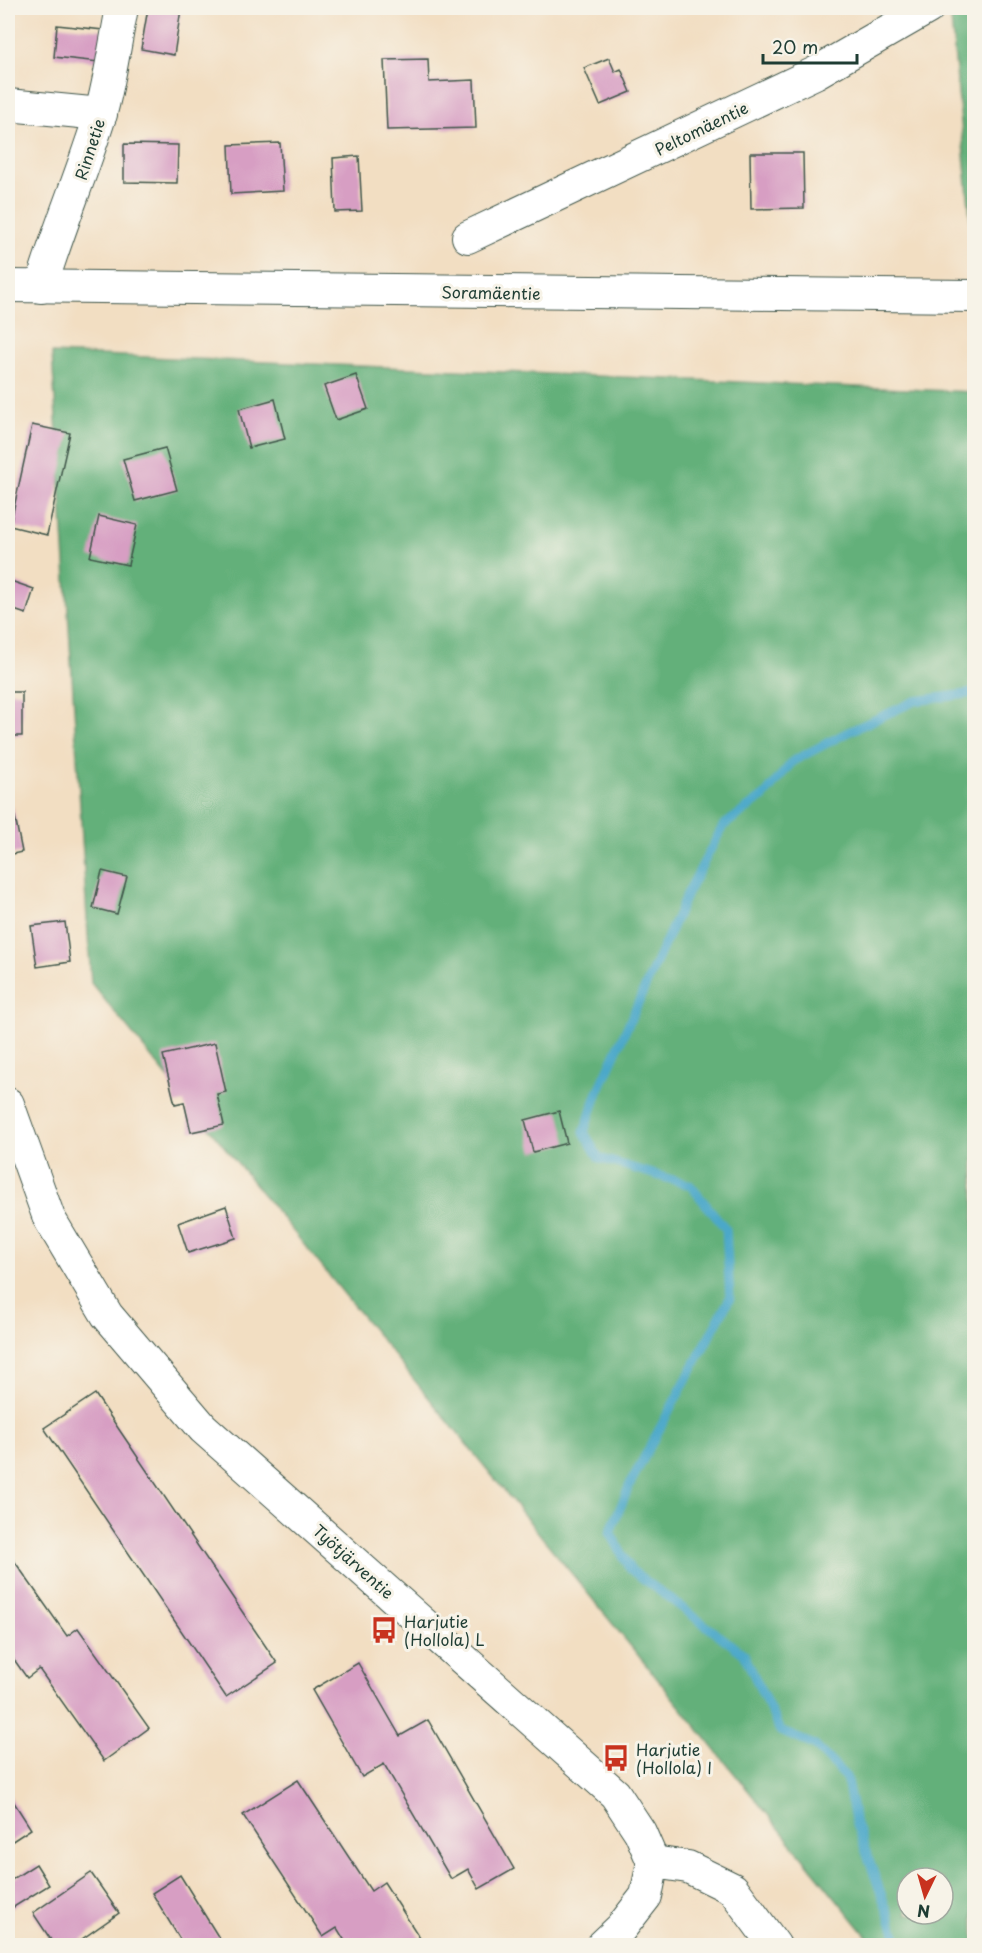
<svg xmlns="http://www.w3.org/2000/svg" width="982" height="1953" font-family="'Playpen Sans',sans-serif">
	<rect width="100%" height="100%" fill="#f7f3e8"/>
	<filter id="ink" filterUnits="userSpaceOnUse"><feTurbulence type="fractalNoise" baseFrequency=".0167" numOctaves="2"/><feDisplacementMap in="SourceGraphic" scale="12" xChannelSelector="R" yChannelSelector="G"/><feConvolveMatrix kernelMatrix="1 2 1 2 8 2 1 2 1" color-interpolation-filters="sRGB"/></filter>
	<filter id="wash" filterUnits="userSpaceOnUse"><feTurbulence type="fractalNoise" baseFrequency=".008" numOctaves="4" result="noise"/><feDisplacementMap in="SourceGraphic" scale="24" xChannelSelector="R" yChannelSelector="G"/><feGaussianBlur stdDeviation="1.35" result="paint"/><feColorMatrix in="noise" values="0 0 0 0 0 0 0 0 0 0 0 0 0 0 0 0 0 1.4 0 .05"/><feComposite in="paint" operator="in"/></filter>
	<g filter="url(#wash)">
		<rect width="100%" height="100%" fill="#f2dec2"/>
		<g fill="#64b07a" stroke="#427657" stroke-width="1.5" fill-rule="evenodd">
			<polygon points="952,8 974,8 974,257 950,9"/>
			<path d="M52,353L974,392V1945H874L91,983ZM907,1878H943V1914H907Z"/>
		</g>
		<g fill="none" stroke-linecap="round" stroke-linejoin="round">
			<polyline stroke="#4ba8c9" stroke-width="9" points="900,1946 856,1824 846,1777 814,1745 780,1731 744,1654 630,1569 610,1532 631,1482 730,1298 726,1229 690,1185 599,1158 584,1132 598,1092 687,894 723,826 764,796 793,761 848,732 915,701 974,693"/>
		</g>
		<g id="blocks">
			<g fill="#d79ec3">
				<polygon points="148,8 181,9 174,55 141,49"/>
				<polygon points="57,25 103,30 99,62 54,57"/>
				<polygon points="609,58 615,72 621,69 631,92 600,105 584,68"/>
				<polygon points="428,59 429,82 474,80 476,128 387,130 384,60"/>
				<polygon points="280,143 283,191 231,194 229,145"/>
				<polygon points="124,144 178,145 177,183 124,182"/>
				<polygon points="750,153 803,153 804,208 751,209"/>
				<polygon points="359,156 362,211 335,212 333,158"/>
				<polygon points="356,375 368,409 336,420 324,386"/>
				<polygon points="275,399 285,439 249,448 239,409"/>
				<polygon points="32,425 70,433 47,535 10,526"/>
				<polygon points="165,448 177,490 135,501 123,459"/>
				<polygon points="99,516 137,525 128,565 90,557"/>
				<polygon points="8,580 34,589 26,614 8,608"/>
				<rect x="8" y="692" width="14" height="44"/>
				<polygon points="13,807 22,852 8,855 8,808"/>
				<polygon points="102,871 127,877 117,914 93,908"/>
				<polygon points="65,922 70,962 37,967 31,926"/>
				<polygon points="215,1043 226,1092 217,1094 224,1125 191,1132 184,1102 175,1104 163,1055"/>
				<polygon points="559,1111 567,1143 533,1152 525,1120"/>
				<polygon points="226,1206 236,1238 188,1253 178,1223"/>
				<polygon points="95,1394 277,1663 226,1697 44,1428"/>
				<polygon points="8,1552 67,1636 78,1628 149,1728 104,1761 39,1669 27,1678 8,1651"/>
				<polygon points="358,1663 400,1736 428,1720 514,1869 479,1889 468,1869 451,1879 384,1764 362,1777 312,1690"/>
				<polygon points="298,1780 371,1891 384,1882 425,1946 348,1946 337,1928 323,1937 243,1815"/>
				<polygon points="8,1793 31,1829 8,1844"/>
				<polygon points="36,1864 49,1885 9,1910 8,1882"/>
				<polygon points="91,1873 119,1913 72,1946 55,1946 33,1913"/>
				<polygon points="180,1875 224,1946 184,1946 152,1893"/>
			</g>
		</g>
	</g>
	<g filter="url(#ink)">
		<use href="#blocks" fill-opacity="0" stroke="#3f5549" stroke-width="1.5"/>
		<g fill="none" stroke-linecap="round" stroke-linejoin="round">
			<defs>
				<g id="minor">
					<polyline points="8,105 101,114"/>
					<polyline points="468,237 815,73 928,8"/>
					<polyline points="8,286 974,296"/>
					<path d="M41,287C58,230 82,174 100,116C110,81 115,43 122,8"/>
					<polyline points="8,1104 49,1218 107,1315 203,1428 615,1794 640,1832 653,1862"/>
					<polyline points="653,1862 688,1867 733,1889 775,1946"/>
					<polyline points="602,1946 621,1928 646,1896 653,1862"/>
				</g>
			</defs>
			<use href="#minor" stroke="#3f5549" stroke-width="34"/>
			<use href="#minor" stroke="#fff" stroke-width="32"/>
		</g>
	</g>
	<defs>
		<symbol id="bus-bare" viewBox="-9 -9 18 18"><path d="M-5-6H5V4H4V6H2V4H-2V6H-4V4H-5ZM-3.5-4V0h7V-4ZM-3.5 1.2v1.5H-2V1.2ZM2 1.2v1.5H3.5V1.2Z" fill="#c8321e" stroke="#f7f3e8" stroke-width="2.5" paint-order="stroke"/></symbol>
	</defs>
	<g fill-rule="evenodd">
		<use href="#bus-bare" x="365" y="1611" width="38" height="38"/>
		<use href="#bus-bare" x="597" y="1739" width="38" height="38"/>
	</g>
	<g text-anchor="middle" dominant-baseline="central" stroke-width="6" stroke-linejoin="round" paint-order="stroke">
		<g font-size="16" fill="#1f3d34" stroke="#f7f3e8">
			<text transform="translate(701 128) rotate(-26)">Peltomäentie</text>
			<text transform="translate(89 149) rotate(-72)">Rinnetie</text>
			<text transform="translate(491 292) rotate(1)">Soramäentie</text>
			<text transform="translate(354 1561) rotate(42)">Työtjärventie</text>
		</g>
		<g font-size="16" fill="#1f3d34" stroke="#f7f3e8" text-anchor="start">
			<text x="404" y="1621">Harjutie<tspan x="404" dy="18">(Hollola) L</tspan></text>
			<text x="636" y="1749">Harjutie<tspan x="636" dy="18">(Hollola) I</tspan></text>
		</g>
	</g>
	<rect width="982" height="1953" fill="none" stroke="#f7f3e8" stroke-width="30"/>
	<g transform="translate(925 1896) rotate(185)"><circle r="28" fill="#f7f3e8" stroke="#a1aaa0" stroke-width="1.5"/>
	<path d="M0-4.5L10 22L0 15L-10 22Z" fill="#c8321e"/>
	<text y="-9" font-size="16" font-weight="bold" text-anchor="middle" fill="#1f3d34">N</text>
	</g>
	<path d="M763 54v9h94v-9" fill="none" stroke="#1f3d34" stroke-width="3"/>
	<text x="772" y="54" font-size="18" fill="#1f3d34" stroke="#f7f3e8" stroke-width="4.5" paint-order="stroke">20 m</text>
</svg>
